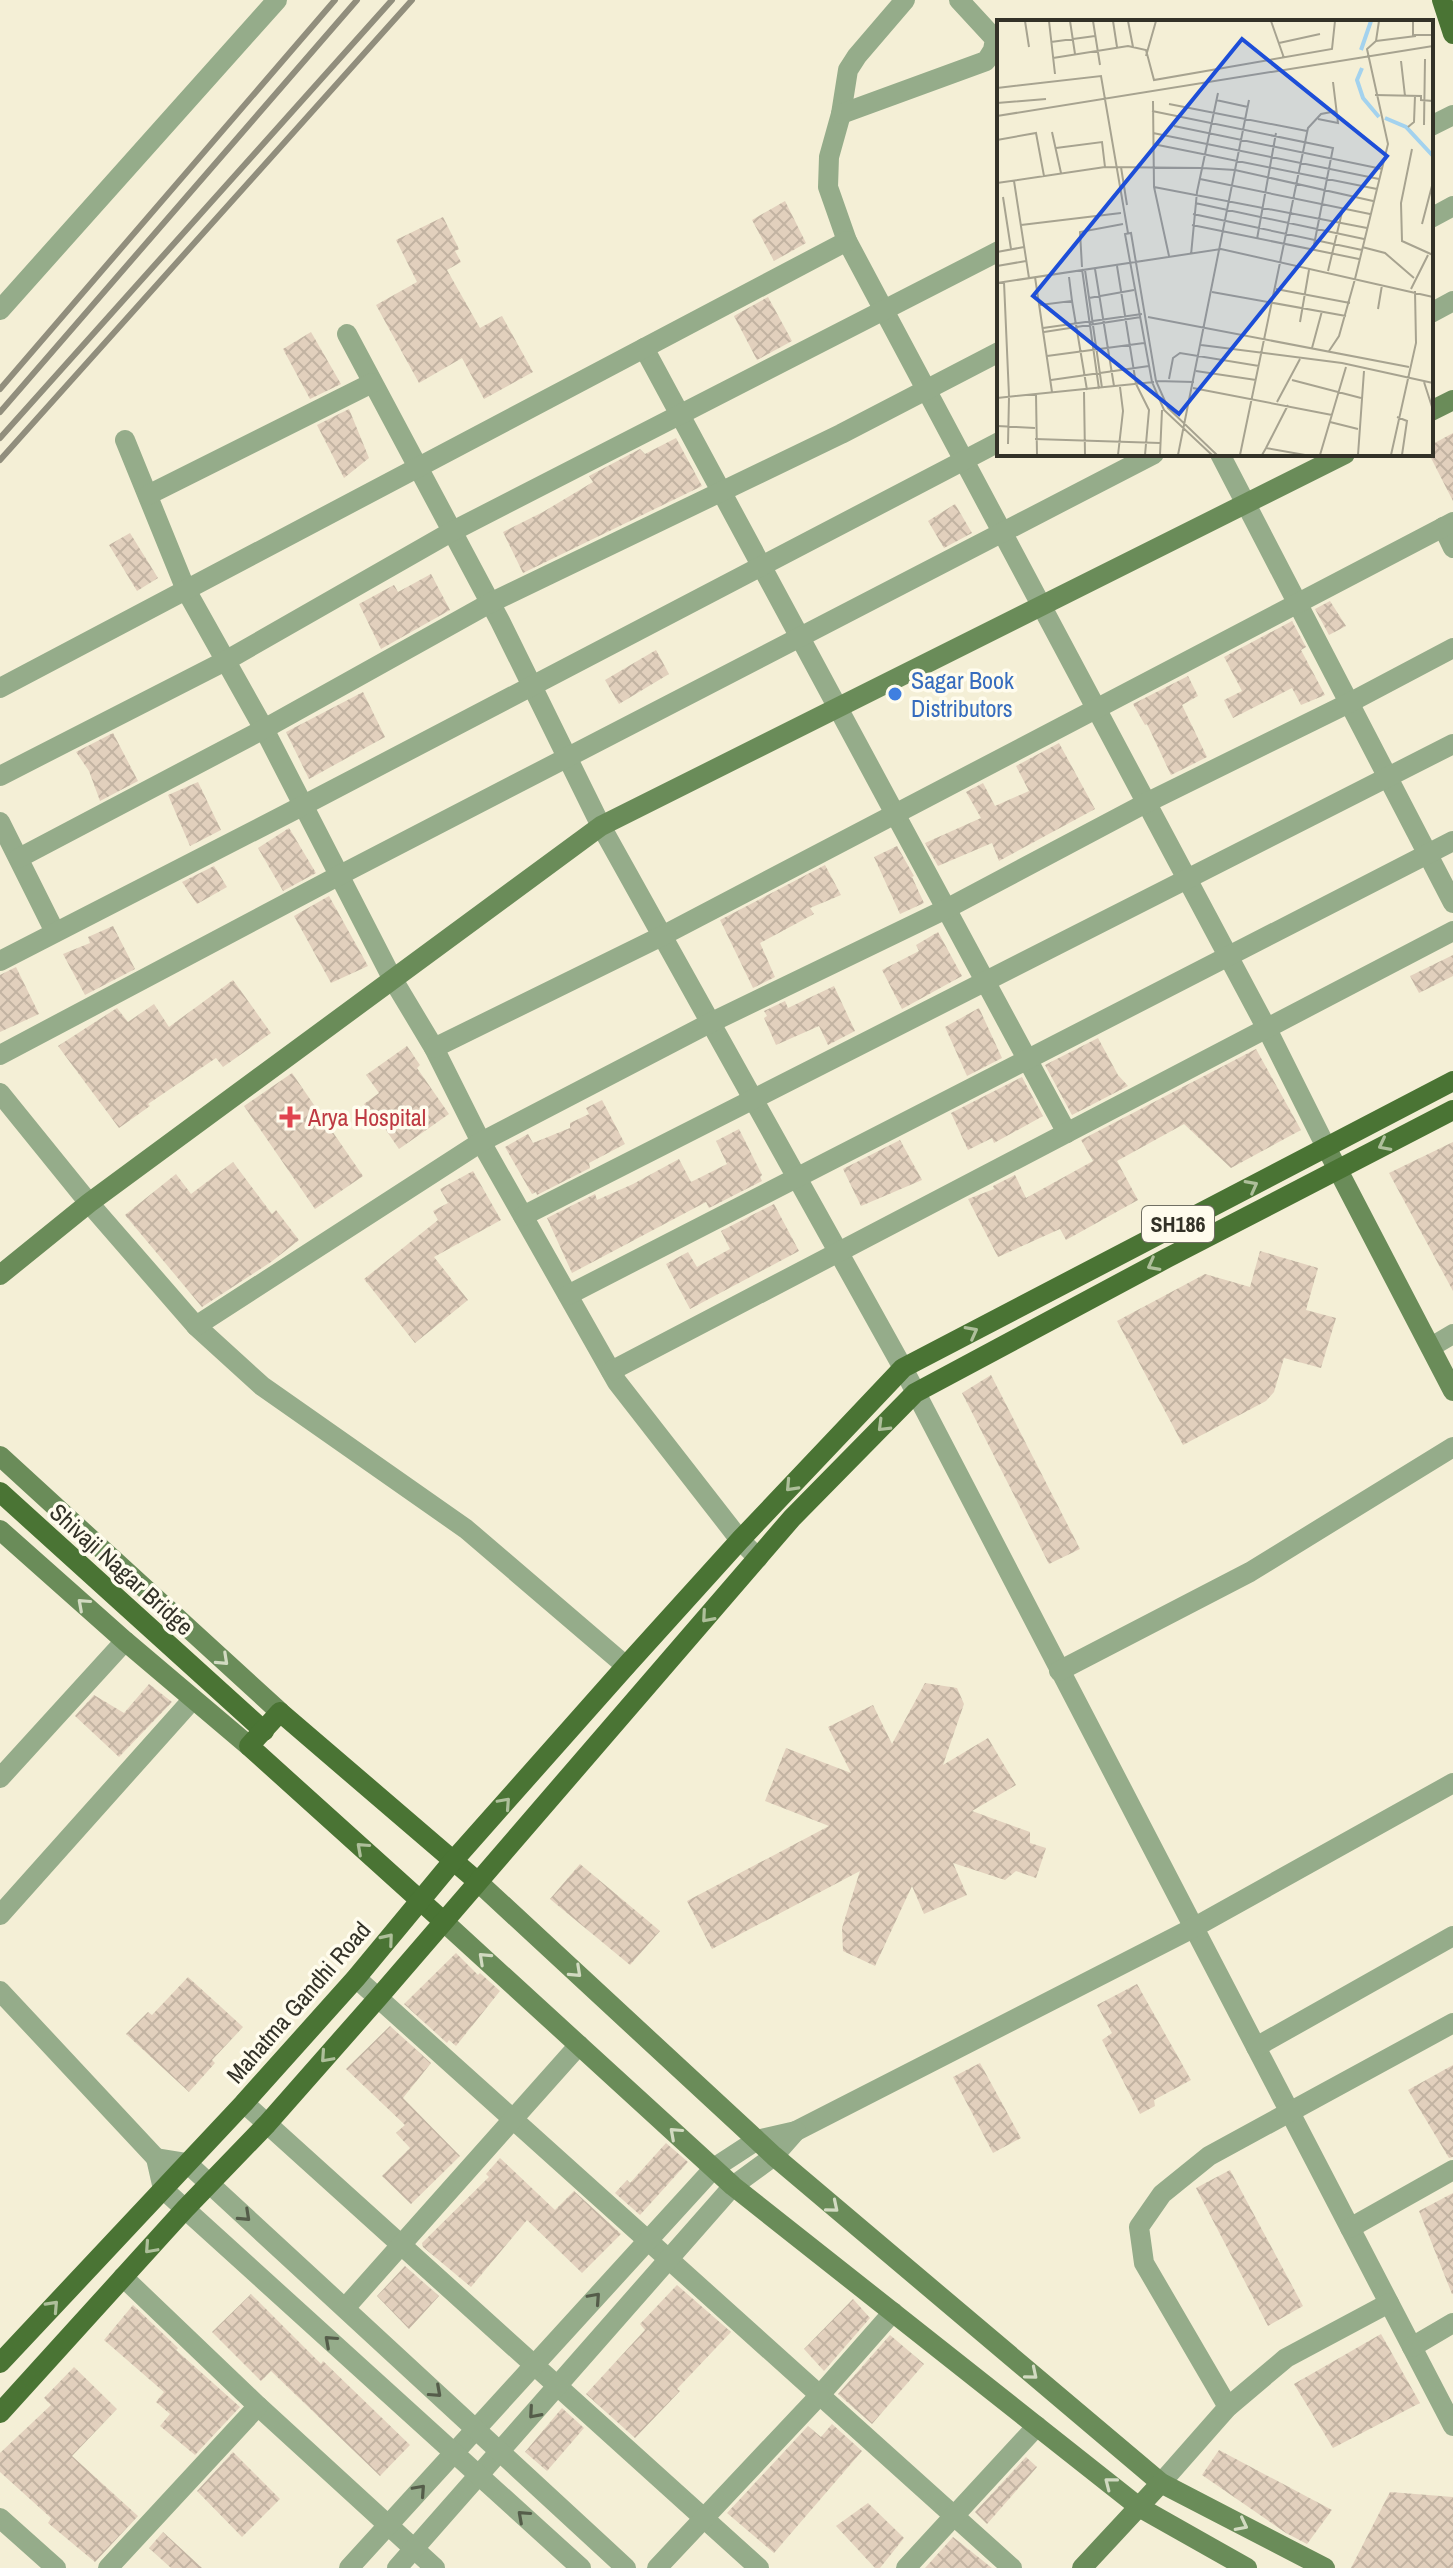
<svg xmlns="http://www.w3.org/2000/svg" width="1453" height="2568" font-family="'Archivo Narrow',sans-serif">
	<defs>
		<pattern id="building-cross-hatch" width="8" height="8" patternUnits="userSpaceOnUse" patternTransform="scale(2)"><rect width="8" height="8" fill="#e2d0bd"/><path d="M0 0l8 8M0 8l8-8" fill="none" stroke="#c2b3a2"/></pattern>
	</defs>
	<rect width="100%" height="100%" fill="#f4efd6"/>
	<g fill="url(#building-cross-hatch)">
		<polygon points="785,201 806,243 774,261 752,220"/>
		<polygon points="443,217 459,249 455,251 461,262 447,270 480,328 502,316 533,372 484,399 462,358 419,383 376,305 417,282 396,240"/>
		<polygon points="768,297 792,341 757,360 734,316"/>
		<polygon points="311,332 341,384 310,399 283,349"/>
		<polygon points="349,409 369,458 344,478 317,425"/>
		<polygon points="1453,433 1453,501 1431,458 1431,445"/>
		<polygon points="676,438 702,486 523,573 503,532 543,512 593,482 589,476 640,449 645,454"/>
		<polygon points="955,504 972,533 944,548 928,521"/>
		<polygon points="130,533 158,578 137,591 109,545"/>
		<polygon points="431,574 450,610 381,649 359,604 394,585 398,592"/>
		<polygon points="1330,601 1346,626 1329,635 1315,609"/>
		<polygon points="1292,621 1306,647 1301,650 1325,695 1301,705 1292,688 1233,718 1224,700 1242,691 1224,657"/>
		<polygon points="656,650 669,674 619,704 605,680"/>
		<polygon points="1188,676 1198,696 1182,705 1207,757 1171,775 1147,724 1145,725 1133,704"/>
		<polygon points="363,692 385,737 309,779 286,732"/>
		<polygon points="113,733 138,781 100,801 89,771 76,752"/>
		<polygon points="1059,743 1095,809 999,861 992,843 938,866 925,843 981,818 966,792 983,783 995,806 1029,791 1016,766"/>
		<polygon points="198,782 221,830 190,846 168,795"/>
		<polygon points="289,828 316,873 283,891 258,848"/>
		<polygon points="897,846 914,876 912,877 924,903 900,914 874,857"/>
		<polygon points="825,865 841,895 810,908 814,914 760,943 775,977 753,988 720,920"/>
		<polygon points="214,866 227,887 197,904 182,882"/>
		<polygon points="329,896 368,966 331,983 294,916"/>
		<polygon points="113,926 135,969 85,995 63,954 90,943 88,937"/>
		<polygon points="938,932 962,976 902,1009 882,970 919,951 916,945"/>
		<polygon points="1453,955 1453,976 1419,993 1410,976"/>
		<polygon points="16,967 39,1014 0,1032 0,975"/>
		<polygon points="233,980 271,1033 223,1067 216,1058 148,1104 150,1106 119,1128 58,1046 117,1008 128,1022 154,1004 169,1027"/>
		<polygon points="834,986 855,1031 828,1045 819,1026 776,1045 764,1018 767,1016 764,1011 785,1001 788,1008"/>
		<polygon points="979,1008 1002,1058 967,1076 945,1027"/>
		<polygon points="1098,1038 1118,1075 1128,1086 1072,1115 1045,1065"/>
		<polygon points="407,1046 420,1065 417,1068 449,1114 399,1149 379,1120 376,1122 364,1104 379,1093 366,1075"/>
		<polygon points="1256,1049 1301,1130 1231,1168 1184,1124 1117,1161 1138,1200 1066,1240 1060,1229 998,1257 968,1199 994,1189 993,1186 1015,1175 1026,1198 1093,1161 1081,1140"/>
		<polygon points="292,1073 363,1176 315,1209 244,1106"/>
		<polygon points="1022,1077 1043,1116 994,1143 992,1138 968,1150 951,1113"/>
		<polygon points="602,1100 625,1144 589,1163 590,1168 537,1195 536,1192 532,1194 505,1147 528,1134 533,1143 570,1128 570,1123 589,1114 586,1108"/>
		<polygon points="739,1129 762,1175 760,1177 762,1181 709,1208 706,1202 572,1273 547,1218 595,1194 597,1200 633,1184 679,1159 691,1182 727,1164 716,1141"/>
		<polygon points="900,1140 922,1180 861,1206 843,1169"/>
		<polygon points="1453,1142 1453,1291 1389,1173"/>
		<polygon points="233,1162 272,1214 276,1210 299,1240 271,1262 202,1307 125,1215 176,1174 191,1194"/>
		<polygon points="473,1171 501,1220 434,1257 468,1300 415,1343 364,1279 438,1220 433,1211 448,1203 440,1189"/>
		<polygon points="774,1204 799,1251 690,1309 666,1264 688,1252 697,1267 730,1249 721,1231"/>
		<polygon points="1260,1251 1318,1268 1306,1310 1336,1318 1321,1368 1284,1358 1274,1392 1266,1401 1183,1445 1117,1321 1205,1274 1250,1287"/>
		<polygon points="991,1375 1080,1549 1049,1564 962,1393"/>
		<polygon points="925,1683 957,1688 964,1704 943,1765 988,1738 1016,1785 972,1811 1030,1832 1030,1843 1046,1848 1036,1878 1016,1871 1005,1880 953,1863 967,1895 924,1914 912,1886 875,1966 843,1951 842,1928 860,1871 712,1949 687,1901 829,1826 765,1801 786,1748 851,1773 828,1727 873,1705 892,1744"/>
		<polygon points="149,1684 172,1702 119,1757 75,1716 94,1695 124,1713"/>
		<polygon points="580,1864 660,1931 630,1965 550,1899"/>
		<polygon points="456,1953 478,1975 480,1973 500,1991 456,2046 449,2040 447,2043 404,2004"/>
		<polygon points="188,1977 243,2027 212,2060 215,2063 189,2092 126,2034 148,2012 152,2015"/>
		<polygon points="1137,1984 1191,2080 1154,2100 1155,2106 1140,2114 1102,2040 1112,2033 1097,2005"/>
		<polygon points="390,2026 431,2063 403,2098 460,2156 411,2204 382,2176 410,2148 396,2133 405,2125 346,2069"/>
		<polygon points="980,2063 1021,2138 993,2153 953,2077"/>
		<polygon points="1453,2065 1453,2157 1449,2158 1408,2090"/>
		<polygon points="666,2143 688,2162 640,2215 615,2193 627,2180 630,2183"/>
		<polygon points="500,2158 555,2210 574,2191 621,2234 582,2273 527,2220 471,2287 423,2247 422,2243 489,2177 486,2174"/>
		<polygon points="1230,2170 1303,2306 1268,2326 1196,2188"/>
		<polygon points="1453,2193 1453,2294 1452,2294 1419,2211"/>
		<polygon points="405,2266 439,2296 409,2329 377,2296"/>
		<polygon points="677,2285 731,2332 677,2389 680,2391 635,2438 586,2394 645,2330 640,2324"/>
		<polygon points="251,2294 321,2364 323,2361 410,2445 380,2476 271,2371 261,2381 212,2332"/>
		<polygon points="853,2299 870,2318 824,2371 804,2349"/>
		<polygon points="133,2305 178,2348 176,2350 240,2407 195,2455 160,2426 170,2414 156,2402 164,2392 104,2340"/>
		<polygon points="1381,2334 1420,2403 1333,2448 1294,2384"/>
		<polygon points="890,2335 924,2364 872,2424 838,2394"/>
		<polygon points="74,2367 117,2409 72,2456 138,2516 95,2562 48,2523 51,2518 0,2472 0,2453 51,2405 44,2398"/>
		<polygon points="562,2408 584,2428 547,2471 525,2452"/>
		<polygon points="832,2424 862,2451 774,2553 727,2513 808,2426 821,2437"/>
		<polygon points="1219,2450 1332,2510 1307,2544 1286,2533 1202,2475"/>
		<polygon points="233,2452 280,2499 242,2537 197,2491"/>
		<polygon points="1026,2457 1037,2467 987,2524 975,2512"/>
		<polygon points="1390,2492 1453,2497 1453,2568 1351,2568"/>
		<polygon points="868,2503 904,2538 880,2568 875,2568 836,2526"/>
		<polygon points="163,2532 202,2568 171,2568 149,2548"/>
		<polygon points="953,2537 992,2568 925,2568"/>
	</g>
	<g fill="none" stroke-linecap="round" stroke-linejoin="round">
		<g stroke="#95ac8a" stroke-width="20">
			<polyline points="905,0 857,56 848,70 841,114 829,157 828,187 847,241 1267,1029 1326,1147"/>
			<polyline points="841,114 986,61 993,50 995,39 959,0"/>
			<polyline points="1431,126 1453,115"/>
			<polyline points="1431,218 1453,206"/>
			<polyline points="0,310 277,0"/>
			<polyline points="1431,313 1453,301"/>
			<polyline points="347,334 500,621 601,826 903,1368 1453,2426"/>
			<polyline points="644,348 1067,1133"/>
			<polyline points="125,440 186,590 264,729 392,978 434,1048 481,1142 617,1382 740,1540 758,1558"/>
			<polyline points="1220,454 1453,903"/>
			<polyline points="148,495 372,383"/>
			<polyline points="1443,527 1453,548"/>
			<polyline points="0,688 847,241"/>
			<polyline points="0,776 227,660 451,532 999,251"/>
			<polyline points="0,822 55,932"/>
			<polyline points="19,858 264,729 490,603 841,434 999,352"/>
			<polyline points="0,961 304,805 999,442"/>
			<polyline points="434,1048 662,936 1453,522"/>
			<polyline points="0,1055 340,875 1154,454"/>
			<polyline points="0,1093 89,1203 196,1326 262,1386 466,1529 626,1666"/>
			<polyline points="523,1216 1453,744"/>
			<polyline points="568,1295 1453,841"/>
			<polyline points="196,1326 481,1142 710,1023 946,909 1146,803 1349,703 1453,648"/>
			<polyline points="1431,1347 1453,1334"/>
			<polyline points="611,1371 1453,931"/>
			<polyline points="1059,1671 1250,1572 1453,1447"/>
			<polyline points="0,1778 125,1641"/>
			<polyline points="0,1915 193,1699"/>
			<polyline points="356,1978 1012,2568"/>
			<polyline points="0,1991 156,2158"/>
			<polyline points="1256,2047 1453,1936"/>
			<polyline points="244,2103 759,2568"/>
			<polyline points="796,2131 1193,1928 1453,1783"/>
			<polyline points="1350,2228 1453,2170"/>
			<polyline points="345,2308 579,2045"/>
			<polyline points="1412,2347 1453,2323"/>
			<polyline points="258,2406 435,2568"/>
			<polyline points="1228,2407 1144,2263 1139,2227 1162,2194 1209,2156 1453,2023"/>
			<polyline points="1161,2483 1228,2407 1286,2358 1389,2303"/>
			<polyline points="0,2518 56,2568"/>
			<polyline points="108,2568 258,2406 123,2277"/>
			<polyline points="349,2568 714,2168 757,2140 796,2131 774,2156 733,2186 397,2568"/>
			<polyline points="581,2568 163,2189 156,2158 187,2163 626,2568"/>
			<polyline points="657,2568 819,2396 893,2312"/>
			<polyline points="906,2568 1037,2426"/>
		</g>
		<g stroke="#6a8c59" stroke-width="20">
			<polyline points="1431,411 1453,400"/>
			<polyline points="1326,1147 1453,1391"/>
			<polyline points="0,1275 89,1203 601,826 1345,454"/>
			<polyline points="0,1456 280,1712"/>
			<polyline points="0,1530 125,1641 249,1746"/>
			<polyline points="477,1881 774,2156 1161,2483 1325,2568"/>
			<polyline points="443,1921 733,2186 1139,2507 1247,2568"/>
			<polyline points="1082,2568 1161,2483"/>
		</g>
		<g stroke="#4a7434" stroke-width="20">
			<polyline points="1442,0 1453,34"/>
			<polyline points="0,1492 264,1731"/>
			<polyline points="443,1921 249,1746 280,1712 477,1881"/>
			<polyline points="0,2363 244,2103 356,1978 453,1861 626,1666 740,1540 903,1368 1453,1081"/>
			<polyline points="0,2413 185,2209 267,2124 378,1998 792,1518 915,1393 1167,1258 1453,1110"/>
		</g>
		<g stroke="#918e7d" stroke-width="6">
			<polyline points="0,389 335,0"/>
			<polyline points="0,412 357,0"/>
			<polyline points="0,438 392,0"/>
			<polyline points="0,460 412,0"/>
		</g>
	</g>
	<defs><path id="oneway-chevron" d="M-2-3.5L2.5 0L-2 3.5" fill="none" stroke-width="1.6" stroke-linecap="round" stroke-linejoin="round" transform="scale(2)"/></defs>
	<g stroke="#aebf9a">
		<use href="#oneway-chevron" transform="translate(1384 1145) rotate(153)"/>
		<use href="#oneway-chevron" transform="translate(1252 1186) rotate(-28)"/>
		<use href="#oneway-chevron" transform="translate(1153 1265) rotate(152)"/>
		<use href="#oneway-chevron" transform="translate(972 1332) rotate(-28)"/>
		<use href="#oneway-chevron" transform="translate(883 1426) rotate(135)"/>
		<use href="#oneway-chevron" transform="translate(791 1486) rotate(133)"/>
		<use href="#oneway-chevron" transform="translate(707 1617) rotate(131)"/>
		<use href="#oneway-chevron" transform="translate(505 1803) rotate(-48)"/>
		<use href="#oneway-chevron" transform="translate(362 1848) rotate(-138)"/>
		<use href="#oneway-chevron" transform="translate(388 1939) rotate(-50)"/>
		<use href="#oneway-chevron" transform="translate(326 2057) rotate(132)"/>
		<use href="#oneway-chevron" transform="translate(150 2248) rotate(132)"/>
		<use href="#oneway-chevron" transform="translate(53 2306) rotate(-47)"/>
	</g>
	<g stroke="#d2dac1">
		<use href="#oneway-chevron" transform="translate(83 1604) rotate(-138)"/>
		<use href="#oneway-chevron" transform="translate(223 1660) rotate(43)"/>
		<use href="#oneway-chevron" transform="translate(484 1958) rotate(-137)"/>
		<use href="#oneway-chevron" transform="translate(576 1972) rotate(43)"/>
		<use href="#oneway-chevron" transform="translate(675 2133) rotate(-138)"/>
		<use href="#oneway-chevron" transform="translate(833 2207) rotate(40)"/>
		<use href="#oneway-chevron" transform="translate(1032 2374) rotate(40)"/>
		<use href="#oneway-chevron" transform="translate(1110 2483) rotate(-142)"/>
		<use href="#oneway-chevron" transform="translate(1242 2525) rotate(27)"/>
	</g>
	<g stroke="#555d4a">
		<use href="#oneway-chevron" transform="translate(245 2216) rotate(43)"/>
		<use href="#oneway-chevron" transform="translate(595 2298) rotate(-48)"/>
		<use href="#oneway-chevron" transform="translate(330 2341) rotate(-138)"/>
		<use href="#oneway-chevron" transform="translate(436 2392) rotate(42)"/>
		<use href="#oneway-chevron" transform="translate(534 2413) rotate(131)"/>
		<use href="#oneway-chevron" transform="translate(420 2490) rotate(-48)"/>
		<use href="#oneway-chevron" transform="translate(523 2516) rotate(-138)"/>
	</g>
	<circle fill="#3f7fe0" stroke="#fffced" stroke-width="3" cx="895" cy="694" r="8"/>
	<path fill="#e0444e" stroke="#fffced" stroke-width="3" d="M286 1105h8v8h8v8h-8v8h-8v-8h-8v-8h8z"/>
	<g text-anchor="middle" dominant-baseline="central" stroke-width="7" stroke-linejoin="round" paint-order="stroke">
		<rect fill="#fffced" stroke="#706f63" stroke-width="2" x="1142" y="1206" width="72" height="36" rx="6"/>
		<g font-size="22" font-weight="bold" fill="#333228">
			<text x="1178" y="1224">SH186</text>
		</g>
		<g font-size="24" fill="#366cbe" stroke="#fffced" text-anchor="start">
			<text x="911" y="680">Sagar Book<tspan x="911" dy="28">Distributors</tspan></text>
		</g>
		<g font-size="24" fill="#be3a42" stroke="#fffced" text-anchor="start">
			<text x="308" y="1117">Arya Hospital</text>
		</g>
		<g font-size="24" fill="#333228" stroke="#fffced">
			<text transform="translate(122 1569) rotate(42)">Shivaji Nagar Bridge</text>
			<text transform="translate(298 2002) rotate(-49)">Mahatma Gandhi Road</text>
		</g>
	</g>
	<g transform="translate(997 20)">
		<rect width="436" height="436" fill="#f4efd6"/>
		<path fill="none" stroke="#a3d2ee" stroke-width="4" d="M364,30L374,1M365,48L360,60L366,78L382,97M388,98L409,107L436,136"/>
		<path fill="none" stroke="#a7a390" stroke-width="2" d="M28,1L32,27M52,1L58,54M73,1L78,34M96,1L103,45M116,1L120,27M131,1L136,27M274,1L287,38M416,1V15H436M379,21L419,16M54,22L98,16M282,23L323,14M149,36L159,1M56,38L131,26L149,30L157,60L335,29L338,1M404,41L408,76M0,68L104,56L131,213M378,75L424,76V80L436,81M219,80L251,87M156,81L157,167L172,236M0,83L49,79M172,84L310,111M155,91L336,128L316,230M0,96L436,26M321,99L341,103L336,62M427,105L428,39M177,106L385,149M411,107L417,102L418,76M55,112L64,153M156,113L382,159M0,120L39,113L47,156M156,124L380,169M59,128L105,122L108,147M415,129L404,183L405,221L436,235M124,147L130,185M203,159L373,194M17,161L32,258M0,163L108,147L205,148L238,150L376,181M157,167L370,208M6,177L14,229M198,183L367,219M196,194L365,230M425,204L436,162M24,205L124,193M195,205L362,239M260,219L279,113M365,227L388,233L417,258M0,232L27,227M194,235L200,172L221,73M0,246L29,241M120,246L139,364L152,390L148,435M85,247L83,212L126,204M85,249L102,369M98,249L117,366M88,250L105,368M331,251L346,188M38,257L55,372M358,259L391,124L370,29L379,21L382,1M7,262L12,376M0,263L224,229L436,277M279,269L353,283M414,269L431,235M215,272L349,296M92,278L137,270M75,281L90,370M43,285L75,281L72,257M381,289L385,265M151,297L412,347M303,302L312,250M46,308L145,294M47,312L144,297M204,325L345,343L436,363M315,328L325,291M332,331L342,316L358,259M50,336L147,323M199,351L259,360M172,359L176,338L183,333L262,346M54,360L152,346M295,360L364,378M159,361L197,362M427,362L436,390M196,368L335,395M87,372L88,435M39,374L40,435M0,378L157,362M280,382L303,339M400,397L410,401L405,435M333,402L361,409M0,406L38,408M38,419L163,423M11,424L12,377M269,428L291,385M121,435L126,391L123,367M163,435L165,390M181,435L252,80M215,435L167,390L155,362L128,214L134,213L159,361L171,388L220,435M243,435L311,108L324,94L340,91M265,435L269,428L308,435M323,435L349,347M361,435L367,351M394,435L419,323L418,271"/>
		<path fill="#1d4ed8" fill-opacity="0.15" stroke="#1d4ed8" stroke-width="4" d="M245,19L390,136L182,394L36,276Z"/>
		<rect width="436" height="436" fill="none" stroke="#333228" stroke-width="4"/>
	</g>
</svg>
